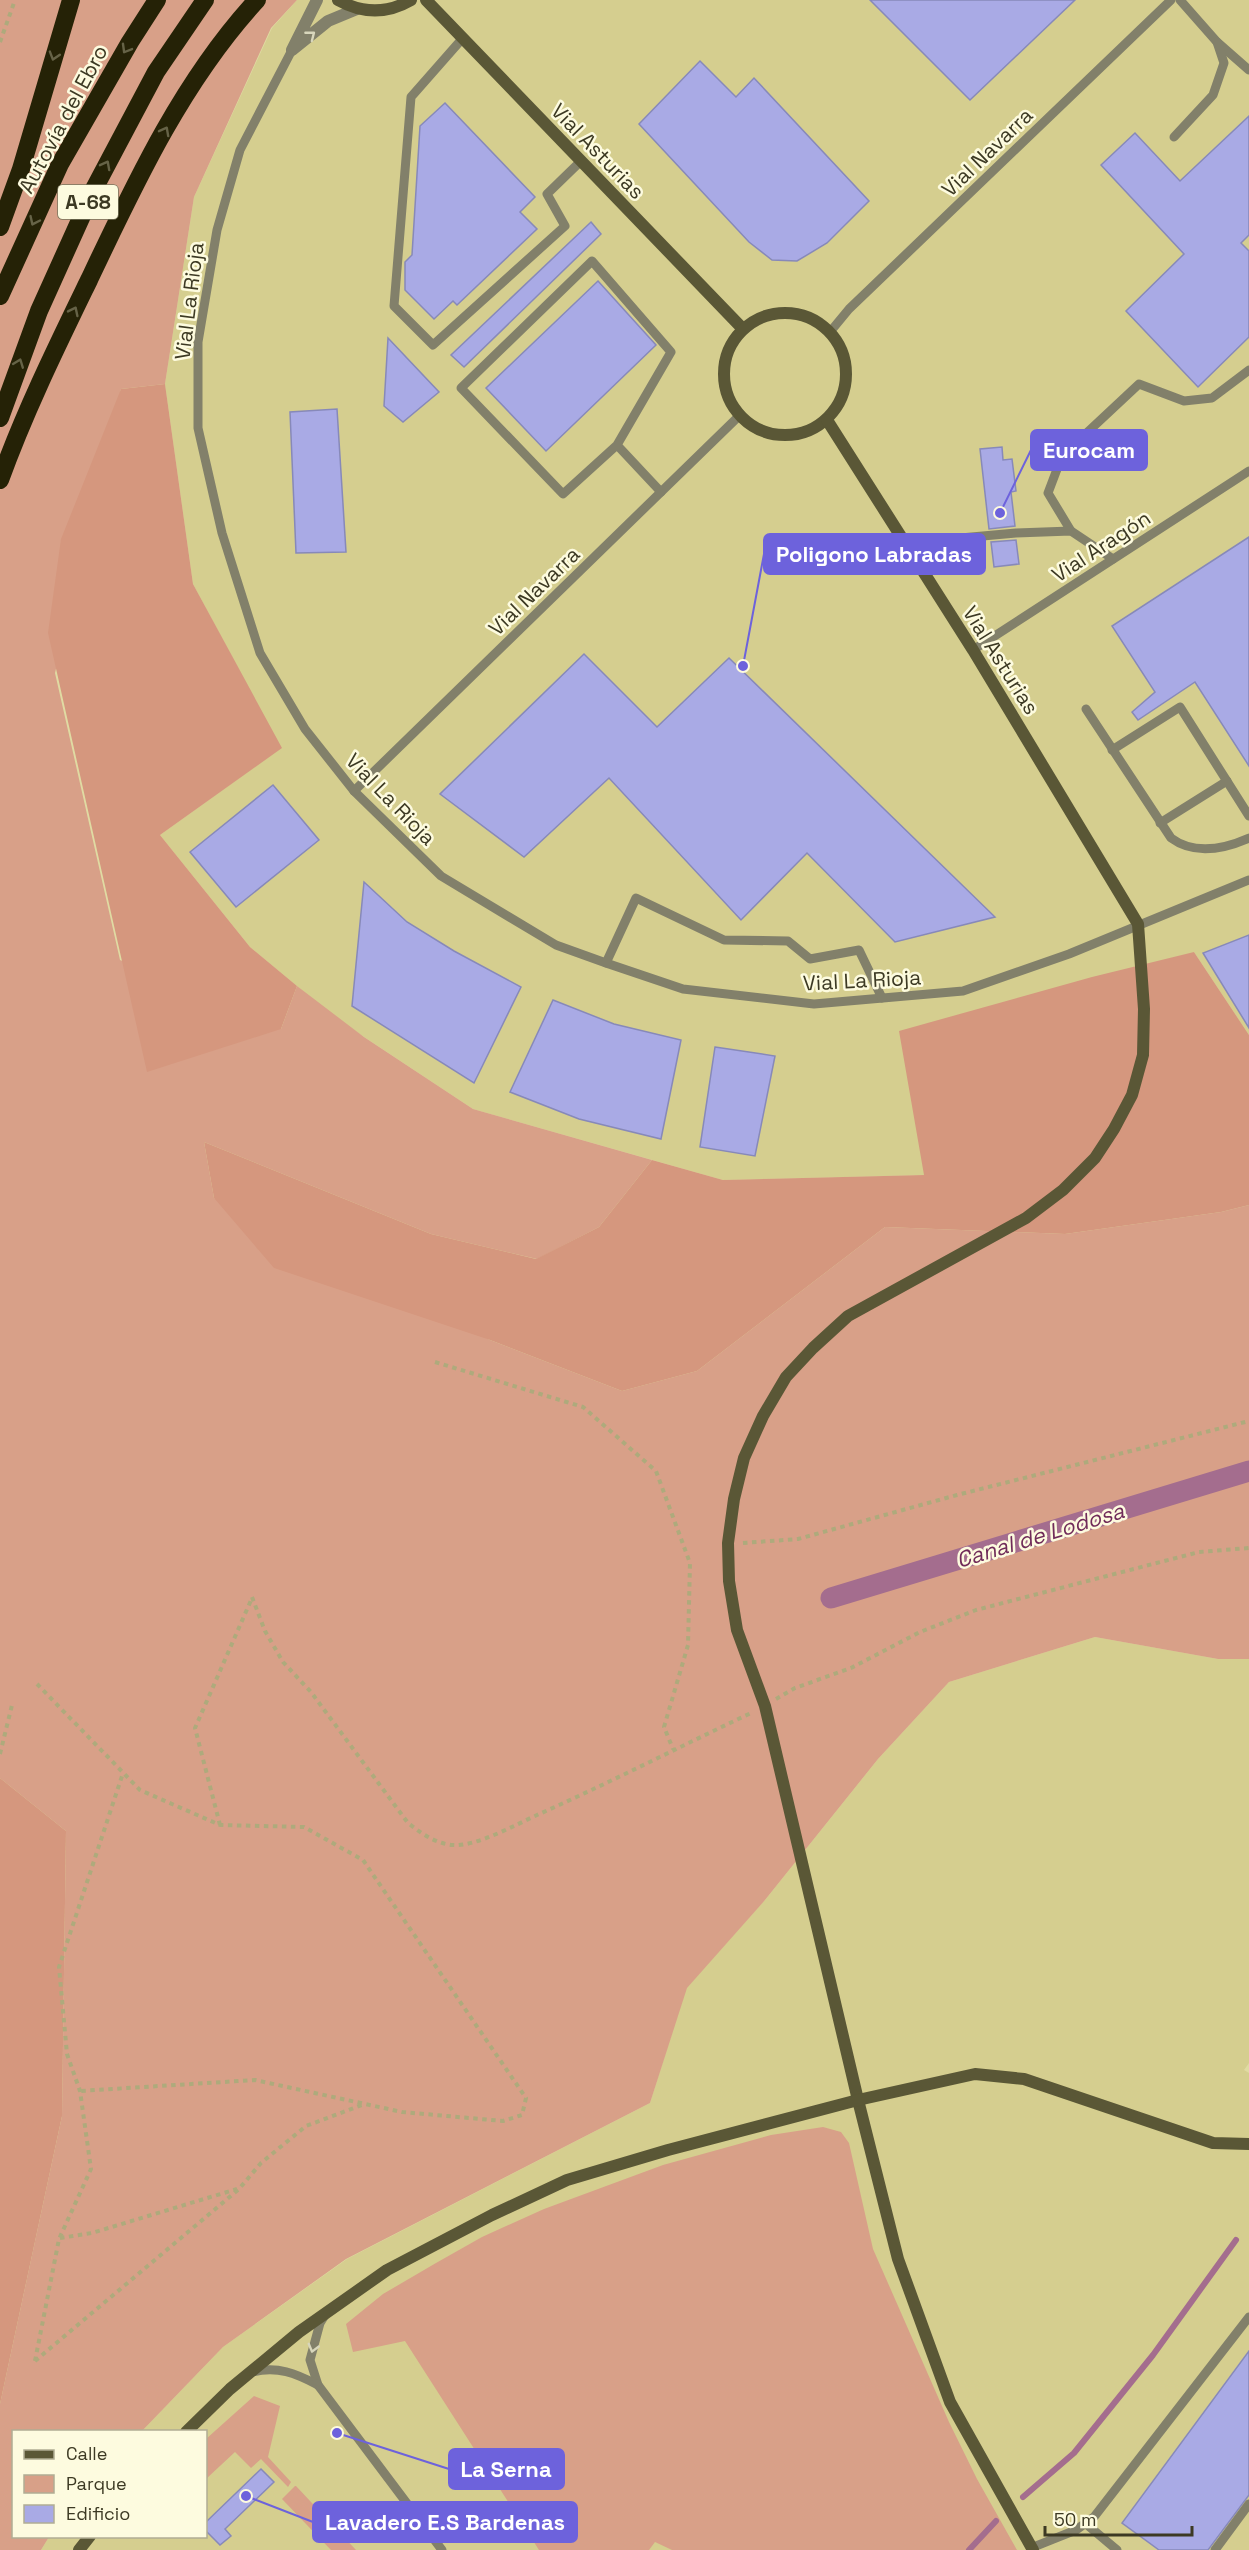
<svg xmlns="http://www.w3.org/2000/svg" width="1249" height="2550" font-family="'Space Grotesk',sans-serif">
	<rect width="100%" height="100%" fill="#e0dba3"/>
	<g fill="#d5ce8f">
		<polygon points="297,0 1249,0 1249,1035 1194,952 924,1175 723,1180 473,1109 334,1017 250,947 160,835 281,748 193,584 165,384 194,197 272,28"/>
		<polygon points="1095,1637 1218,1659 1249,1659 1249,2063 1244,2070 1249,2073 1249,2550 41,2550 49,2537 206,2536 206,2432 142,2431 223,2347 347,2259 650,2103 686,1988 765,1900 878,1759 949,1682"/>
	</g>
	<g fill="#d8a088">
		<polygon points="0,0 297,0 271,28 194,197 165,384 121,389 55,673 120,960 281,1029 297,986 364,1037 473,1109 652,1160 599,1227 537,1259 431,1234 204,1142 214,1198 490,1340 622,1391 697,1371 885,1227 1065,1234 1221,1212 1249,1205 1249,1659 1218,1659 1095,1637 949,1682 878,1759 765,1900 687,1988 650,2103 346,2259 223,2347 142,2431 14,2432 14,2536 49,2537 41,2550 0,2550 0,2404 62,2116 66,1831 0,1778"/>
		<polygon points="823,2127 841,2132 849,2143 873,2249 949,2422 977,2479 1017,2550 672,2550 655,2542 649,2550 539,2550 405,2341 353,2352 346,2324 383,2294 436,2263 482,2237 544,2209 663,2165 771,2135"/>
		<polygon points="254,2396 280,2406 268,2457 291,2482 288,2487 261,2459 251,2468 235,2452 206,2479 206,2439"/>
		<polygon points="295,2486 296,2486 356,2550 331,2550 282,2499"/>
	</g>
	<g fill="#d5977e">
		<polygon points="165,384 193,584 282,748 160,835 250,947 297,986 281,1029 147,1072 48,633 61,539 121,389"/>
		<polygon points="1194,952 1249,1035 1249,1205 1221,1212 1065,1234 885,1227 697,1371 622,1391 490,1340 274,1268 214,1198 204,1142 431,1234 536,1259 599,1227 652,1160 723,1180 924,1175 899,1031 1092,977"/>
		<polygon points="0,1778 66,1831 62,2116 0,2404"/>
	</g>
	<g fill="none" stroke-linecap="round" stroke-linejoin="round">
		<g stroke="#a46d8e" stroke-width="6">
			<polyline points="1023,2497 1074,2453 1153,2355 1236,2240"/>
			<polyline points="969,2550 996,2521"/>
		</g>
		<polyline stroke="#a46d8e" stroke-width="21" points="831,1598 1249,1471"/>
	</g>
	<g fill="#a9aae5" stroke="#8789b9" stroke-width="1.5">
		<polygon points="870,0 1075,0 970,100"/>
		<polygon points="700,61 736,97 754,78 869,201 827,243 797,261 772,260 749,242 639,124"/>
		<polygon points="445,103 535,197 520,212 537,229 457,305 453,301 434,319 405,290 405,262 412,255 420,126"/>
		<polygon points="1249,116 1249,235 1241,243 1249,251 1249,337 1198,387 1126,311 1184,254 1101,165 1135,133 1180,181"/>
		<polygon points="591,222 601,234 464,367 451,355"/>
		<polygon points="598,281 656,345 546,451 486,388"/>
		<polygon points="388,338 439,392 403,422 384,406"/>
		<polygon points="337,409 346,552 296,553 290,412"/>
		<polygon points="1002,447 1003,460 1012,459 1016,491 1011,492 1015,526 989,529 980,449"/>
		<polygon points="1249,537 1249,766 1195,682 1138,720 1132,712 1155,692 1112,626"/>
		<polygon points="1016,540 1019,564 994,567 991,542"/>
		<polygon points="584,654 657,727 729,658 995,917 895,942 807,853 741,920 609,778 524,857 440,794"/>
		<polygon points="273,785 319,840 236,907 190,852"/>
		<polygon points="364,882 407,922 454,951 521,987 474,1083 352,1006"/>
		<polygon points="1249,935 1249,1028 1203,953"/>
		<polygon points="553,1000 614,1024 681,1040 661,1139 579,1119 510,1092"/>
		<polygon points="715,1047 775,1056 755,1156 700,1147"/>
		<polygon points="1249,2351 1249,2495 1208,2550 1159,2550 1122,2523"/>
		<polygon points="261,2469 274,2482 225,2529 231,2536 220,2545 206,2531 206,2522"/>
	</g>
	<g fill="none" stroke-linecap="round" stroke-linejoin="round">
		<g stroke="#aeaa7c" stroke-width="4" stroke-dasharray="4.5 4.5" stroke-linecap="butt">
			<polyline points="0,42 15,0"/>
			<polyline points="435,1362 583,1407 656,1471 690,1563 688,1645 664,1727 673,1749"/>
			<polyline points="743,1543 798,1539 957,1495 1249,1421"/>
			<path d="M252,1597L265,1631L283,1662L311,1692L408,1823C421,1833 434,1843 452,1845C476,1847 515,1825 537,1815C609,1783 679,1747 751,1713"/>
			<polyline points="37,1684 140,1790 220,1825 304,1827 363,1860 526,2098 522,2115 503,2121 402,2112 255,2080 80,2091"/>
			<polyline points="776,1699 795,1688 851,1668 920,1632 976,1610 1199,1552 1249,1548"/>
			<polyline points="0,1754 12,1705"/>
			<polyline points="220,1825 195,1728 252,1598"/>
			<polyline points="60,2238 92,2233 237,2189"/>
			<polyline points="35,2361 59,2239 91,2169 80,2091 67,2054 59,1967 123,1773"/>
			<polyline points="35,2361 239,2189 261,2163 306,2126 362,2105"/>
		</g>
		<g stroke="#82806a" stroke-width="9">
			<polyline points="1180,0 1217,42 1249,70"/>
			<polyline points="462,39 411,97 394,306 433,345 565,226 547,194 581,161"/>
			<polyline points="292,50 240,150 217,230 198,342 198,428 222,533 260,653 305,729 354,791 441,876 556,945 606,963 683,989 814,1004 963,991 1069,954 1249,880"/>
			<polyline points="1174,137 1213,95 1224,63 1217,42"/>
			<polyline points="830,332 849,309 1171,0"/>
			<polyline points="617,445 671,352 592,261 461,388 563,494 617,445 661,492"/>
			<polyline points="1071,531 1048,493 1062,456 1139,384 1184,401 1212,398 1249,370"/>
			<polyline points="905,543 1016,533 1071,531 1113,559"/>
			<polyline points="973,650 1249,471"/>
			<path d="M1086,709L1171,838C1194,855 1224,849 1249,838"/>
			<polyline points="1112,750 1180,707 1249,816"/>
			<polyline points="354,791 739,416"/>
			<polyline points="1160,823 1227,781"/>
			<polyline points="606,963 636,898 724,940 788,941 810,959 859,950 882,998"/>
			<polyline points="325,2315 320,2323 310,2360 318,2385 442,2550"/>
			<path d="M252,2372C278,2366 295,2373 318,2385"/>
			<polyline points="1085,2523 1117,2550"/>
			<polyline points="1031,2548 1076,2530 1094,2517 1249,2317"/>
			<polyline points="1215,2550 1249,2504"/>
		</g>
		<polyline stroke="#82806a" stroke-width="12" points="317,0 292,50 328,21 357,9"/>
		<g stroke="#5a5736" stroke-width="12">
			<path d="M338,0C363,14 387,14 411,0"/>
			<polyline points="426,0 742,328"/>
			<circle cx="785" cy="374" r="61"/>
			<polyline points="827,420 973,650 1138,924 1144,1009 1143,1055 1132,1095 1114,1129 1095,1158 1063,1190 1026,1218 848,1316 813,1348 786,1377 763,1416 744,1458 734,1499 728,1543 729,1581 737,1630 765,1706 858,2100 898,2259 950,2402 1033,2550"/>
			<polyline points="186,2432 230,2389 299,2332 387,2270 492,2215 567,2180 668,2150 858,2100 975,2074 1024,2079 1213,2143 1249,2144"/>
			<polyline points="79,2550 90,2536"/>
		</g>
		<g stroke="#252206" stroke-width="18">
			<polyline points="0,227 21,169 71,0"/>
			<polyline points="0,296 60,164 130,42 157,0"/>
			<polyline points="0,418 39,311 94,189 156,72 205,0"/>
			<path d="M0,480C25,411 57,346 89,280C135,183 183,80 257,0"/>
		</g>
	</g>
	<defs><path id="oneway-chevron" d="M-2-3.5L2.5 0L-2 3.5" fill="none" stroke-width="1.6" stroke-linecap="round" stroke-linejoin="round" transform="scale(1.5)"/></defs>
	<g stroke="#d8d6bc">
		<use href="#oneway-chevron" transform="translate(311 35) rotate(-38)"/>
		<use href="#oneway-chevron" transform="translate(313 2348) rotate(105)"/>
	</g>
	<g stroke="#666347">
		<use href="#oneway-chevron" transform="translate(126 49) rotate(120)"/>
		<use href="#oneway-chevron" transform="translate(54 56) rotate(107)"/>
		<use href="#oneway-chevron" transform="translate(165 131) rotate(-62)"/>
		<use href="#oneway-chevron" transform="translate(106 165) rotate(-62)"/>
		<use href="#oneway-chevron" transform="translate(34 221) rotate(115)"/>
		<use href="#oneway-chevron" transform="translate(74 311) rotate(-64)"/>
		<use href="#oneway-chevron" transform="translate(19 363) rotate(-69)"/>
	</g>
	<g text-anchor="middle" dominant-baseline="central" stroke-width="5" stroke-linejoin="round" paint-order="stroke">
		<rect fill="#fdfbdf" stroke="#76735b" stroke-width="1.5" x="58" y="185" width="60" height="34" rx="4.5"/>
		<g font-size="20" font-weight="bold" fill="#3c3923">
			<text x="88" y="202">A-68</text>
		</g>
		<g font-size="21" fill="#3c3923" stroke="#fdfbdf">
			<text transform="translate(63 119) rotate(-62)">Autovía del Ebro</text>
			<text transform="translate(598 151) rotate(46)">Vial Asturias</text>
			<text transform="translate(987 152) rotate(-44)">Vial Navarra</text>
			<text transform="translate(189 301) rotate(-83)">Vial La Rioja</text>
			<text transform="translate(1101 546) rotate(-33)">Vial Aragón</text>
			<text transform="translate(534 591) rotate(-44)">Vial Navarra</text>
			<text transform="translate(1001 660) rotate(58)">Vial Asturias</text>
			<text transform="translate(391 799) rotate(46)">Vial La Rioja</text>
			<text transform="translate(862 980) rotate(-3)">Vial La Rioja</text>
		</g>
		<g font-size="22" font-style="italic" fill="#702b59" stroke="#fdfbdf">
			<text transform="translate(1040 1535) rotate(-17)">Canal de Lodosa</text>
		</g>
	</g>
	<path fill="none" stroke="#6d62dc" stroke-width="2" d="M1000 513L1031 450M743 666L764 554M337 2433L449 2469M246 2496L313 2522"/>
	<g fill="#6d62dc" stroke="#fdfbdf" stroke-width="2">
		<circle cx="1000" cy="513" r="6"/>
		<circle cx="743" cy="666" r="6"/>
		<circle cx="337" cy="2433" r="6"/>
		<circle cx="246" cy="2496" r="6"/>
	</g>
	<g fill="#6d62dc" stroke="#6d62dc" stroke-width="2">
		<rect x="1031" y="430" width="116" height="40" rx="6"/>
		<rect x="764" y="534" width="221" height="40" rx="6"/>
		<rect x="449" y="2449" width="115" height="40" rx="6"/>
		<rect x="313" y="2502" width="264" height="40" rx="6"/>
	</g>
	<g font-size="22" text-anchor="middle" font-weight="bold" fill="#fff">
		<text x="1089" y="458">Eurocam</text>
		<text x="874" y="562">Poligono Labradas</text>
		<text x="506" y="2477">La Serna</text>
		<text x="445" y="2530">Lavadero E.S Bardenas</text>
	</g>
	<rect x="12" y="2430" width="195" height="108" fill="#fdfbdf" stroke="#b0ad94" stroke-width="1.5"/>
	<rect x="24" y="2450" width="30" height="9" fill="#5a5736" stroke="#b0ad94" stroke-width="1.5"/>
	<text x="66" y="2460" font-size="18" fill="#3c3923">Calle</text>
	<rect x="24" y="2475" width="30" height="18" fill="#d8a088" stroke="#b0ad94" stroke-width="1.5"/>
	<text x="66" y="2490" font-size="18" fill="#3c3923">Parque</text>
	<rect x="24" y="2505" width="30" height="18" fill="#a9aae5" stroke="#b0ad94" stroke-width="1.5"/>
	<text x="66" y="2520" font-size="18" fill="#3c3923">Edificio</text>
	<path d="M1045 2526v9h147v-9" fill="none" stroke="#3c3923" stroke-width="3"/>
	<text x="1054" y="2526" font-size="18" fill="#3c3923" stroke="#fdfbdf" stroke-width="4.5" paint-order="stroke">50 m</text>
</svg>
